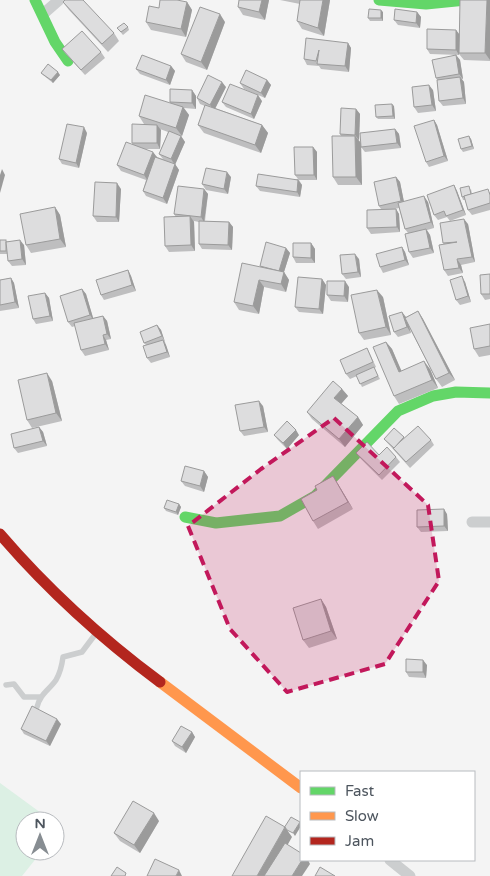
<svg xmlns="http://www.w3.org/2000/svg" width="490" height="876" font-family="'Varela Round',sans-serif">
	<rect width="100%" height="100%" fill="#f4f4f4"/>
	<polygon fill="#dcf0e4" points="0,783 52,821 25,821 25,851 42,851 22,876 0,876"/>
	<g fill="none" stroke-linecap="round" stroke-linejoin="round">
		<g stroke="#cccecf" stroke-width="5.5">
			<polyline points="6,685 14,684 24,697 39,697"/>
			<path d="M37,707C40,694 49,690 56,680C60,673 62,665 63,657L82,652L97,632"/>
		</g>
		<g stroke="#cccecf" stroke-width="11">
			<polyline points="43,14 59,0"/>
			<polyline points="472,522 490,522"/>
			<polyline points="390,860 410,876"/>
		</g>
		<g stroke="#63d668" stroke-width="11">
			<polyline points="35,0 55,42 68,61"/>
			<polyline points="379,0 426,4 466,0"/>
			<polyline points="185,517 216,523 280,516 315,496 398,411 433,396 456,392 490,393"/>
		</g>
		<polyline stroke="#ff974d" stroke-width="11" points="160,682 301,788"/>
		<path stroke="#b3261e" stroke-width="11" d="M0,534C48,590 101,638 160,682"/>
	</g>
	<g fill="#bebebf" fill-rule="evenodd">
		<polygon points="269,0 265,20 243,15 238,7"/>
		<polygon points="280,0 330,0 324,36 302,29 297,21 300,4"/>
		<polygon points="490,0 490,61 464,60 459,54 459,55 430,54 427,49 456,30 459,35"/>
		<polygon points="63,2 114,33 119,41 108,52 69,10"/>
		<polygon points="187,2 192,10 186,37 151,30 146,22"/>
		<polygon points="383,12 383,21 370,21 368,18"/>
		<polygon points="417,12 421,17 420,28 398,25 394,20"/>
		<polygon points="225,22 207,70 186,62 181,54"/>
		<polygon points="128,27 129,30 123,35 117,28"/>
		<polygon points="348,43 351,48 349,72 321,69 319,66 307,65 304,59"/>
		<polygon points="62,49 101,52 105,58 85,75 66,54"/>
		<polygon points="456,55 460,60 463,79 462,79 464,82 466,104 443,106 439,101 437,80 436,78"/>
		<polygon points="171,66 175,71 170,85 140,74 136,69"/>
		<polygon points="41,73 60,75 53,83 43,75"/>
		<polygon points="267,80 271,85 265,98 244,89 240,83"/>
		<polygon points="226,87 215,108 262,125 268,133 261,153 204,133 198,125 205,106 200,104 197,98"/>
		<path d="M192,90L196,96V109L184,108L189,115L182,136L173,133L181,136L185,142L175,164L179,170L167,204L146,196L143,191L146,180L121,171L117,165L133,145L132,143L146,124H144L139,116L170,103V102ZM160,129L168,132L159,154L163,159L157,157L144,149H160L161,130Z"/>
		<polygon points="433,90 436,111 418,113 414,107"/>
		<polygon points="262,101 254,119 226,107 222,102"/>
		<polygon points="394,106 395,119 378,119 376,117"/>
		<polygon points="356,109 360,114 359,140 358,140 361,143 362,185 338,185 333,177 341,136 340,134"/>
		<polygon points="434,120 437,125 448,161 429,167 426,162"/>
		<polygon points="395,129 399,134 401,148 365,152 361,147"/>
		<polygon points="87,133 79,168 62,164 59,159"/>
		<polygon points="471,139 474,149 463,152 461,149"/>
		<polygon points="313,147 317,152 317,180 299,180 302,185 300,197 260,191 256,186 298,179 295,175"/>
		<polygon points="231,177 228,194 206,190 202,184"/>
		<polygon points="396,177 400,182 404,202 428,202 434,228 427,230 430,235 434,253 413,258 409,252 408,233 405,229 399,208 395,209 396,209 399,214 400,232 371,234 367,228 381,209 379,206"/>
		<polygon points="454,185 457,191 466,215 450,221 447,217 438,220 434,215"/>
		<polygon points="121,189 119,222 97,222 93,216"/>
		<polygon points="204,189 208,194 205,221 229,222 233,227 232,250 202,249 199,244 199,222 194,221 195,251 169,252 165,246 176,217 174,214"/>
		<polygon points="471,189 472,194 490,192 490,210 472,215 468,210 465,200 463,200 462,197"/>
		<polygon points="55,207 60,215 66,247 31,253 26,245"/>
		<polygon points="468,224 475,262 461,265 463,273 448,276 444,270 444,244 443,243"/>
		<polygon points="0,240 24,245 26,265 12,266 8,261 8,254 0,254"/>
		<polygon points="311,243 315,249 315,263 296,263 293,257"/>
		<polygon points="402,247 405,252 409,265 383,273 380,267"/>
		<polygon points="286,248 290,253 284,272 289,280 286,292 264,287 259,314 239,310 234,302 260,267"/>
		<polygon points="359,259 361,277 346,279 342,274"/>
		<polygon points="128,270 131,276 136,291 104,300 101,295"/>
		<polygon points="490,274 490,299 485,300 481,294"/>
		<polygon points="11,278 14,283 19,308 0,311 0,280"/>
		<polygon points="322,279 326,285 323,314 299,312 295,307"/>
		<polygon points="465,282 471,302 460,305 456,300"/>
		<polygon points="349,287 348,302 331,301 327,295"/>
		<polygon points="82,289 86,294 93,318 103,316 107,321 111,339 106,340 109,350 85,356 81,350 75,326 72,327 68,322"/>
		<polygon points="45,293 49,298 53,321 36,324 33,319"/>
		<polygon points="383,297 391,335 364,340 359,333"/>
		<polygon points="418,311 423,319 455,380 442,387 436,379 409,327 411,333 398,337 394,332 406,317"/>
		<polygon points="490,324 490,355 479,357 474,349"/>
		<polygon points="157,325 161,330 170,357 151,363 147,358 146,345 144,343"/>
		<polygon points="386,342 392,349 401,371 430,369 438,388 399,404 394,396"/>
		<polygon points="367,348 370,354 376,367 374,368 380,379 362,387 357,376 350,379 346,374"/>
		<polygon points="52,381 62,421 32,428 27,420"/>
		<polygon points="342,389 348,396 341,404 358,417 363,425 345,447 312,419 307,412"/>
		<polygon points="263,406 268,432 244,436 240,431"/>
		<polygon points="39,427 43,432 47,446 18,453 14,448"/>
		<polygon points="274,435 299,435 287,449 278,440"/>
		<polygon points="405,438 431,440 434,445 410,468 384,439"/>
		<polygon points="356,453 396,457 400,462 382,480 360,458"/>
		<polygon points="204,471 208,477 204,492 185,486 181,481"/>
		<polygon points="338,484 353,509 318,529 313,521"/>
		<polygon points="179,504 181,507 178,515 166,511 164,508"/>
		<polygon points="447,514 448,531 421,532 417,527"/>
		<polygon points="321,599 326,607 337,639 309,648 303,640"/>
		<polygon points="427,665 426,678 409,677 406,672"/>
		<polygon points="61,724 50,746 24,734 21,729"/>
		<polygon points="192,732 195,737 186,753 175,746 172,741"/>
		<polygon points="159,821 140,853 120,841 114,833"/>
	</g>
	<g fill="#9b9b9b">
		<polygon points="262,0 269,0 265,20 259,12"/>
		<polygon points="323,0 330,0 324,36 318,28"/>
		<polygon points="487,0 490,0 490,60 485,53"/>
		<polygon points="187,2 192,10 186,37 181,29"/>
		<polygon points="381,10 383,12 383,21 381,18"/>
		<polygon points="417,12 421,17 420,28 416,23"/>
		<polygon points="220,14 225,22 207,70 201,62"/>
		<polygon points="456,30 460,35 459,55 456,50"/>
		<polygon points="348,43 351,48 349,72 345,66"/>
		<polygon points="456,55 460,60 463,79 459,74"/>
		<polygon points="171,66 175,71 170,85 166,80"/>
		<polygon points="58,72 60,75 53,83 51,80"/>
		<polygon points="460,77 464,82 466,104 463,98"/>
		<polygon points="267,80 271,85 265,98 261,93"/>
		<polygon points="222,82 226,87 214,111 210,105"/>
		<polygon points="429,85 433,90 436,111 432,105"/>
		<polygon points="192,90 196,96 196,109 192,103"/>
		<polygon points="258,95 262,101 254,119 251,114"/>
		<polygon points="392,104 394,106 395,119 393,116"/>
		<polygon points="183,107 189,115 182,136 176,128"/>
		<polygon points="356,109 360,114 359,140 355,135"/>
		<polygon points="434,120 437,125 448,161 444,156"/>
		<polygon points="157,125 161,130 160,149 157,143"/>
		<polygon points="262,125 268,133 261,153 255,145"/>
		<polygon points="84,127 87,133 79,168 76,163"/>
		<polygon points="395,129 399,134 401,148 397,143"/>
		<polygon points="181,136 185,142 175,165 171,159"/>
		<polygon points="355,136 361,143 362,185 356,177"/>
		<polygon points="469,136 471,139 474,149 472,146"/>
		<polygon points="313,147 317,152 317,180 314,175"/>
		<polygon points="153,152 157,157 148,181 144,175"/>
		<polygon points="175,164 179,170 167,204 163,198"/>
		<polygon points="2,169 5,175 0,193 0,175"/>
		<polygon points="227,172 231,177 228,194 224,189"/>
		<polygon points="396,177 400,182 405,207 401,201"/>
		<polygon points="298,180 302,185 300,197 297,192"/>
		<polygon points="117,183 121,189 119,222 116,217"/>
		<polygon points="454,185 457,191 466,215 463,210"/>
		<polygon points="204,189 208,194 204,222 201,217"/>
		<polygon points="424,196 428,202 434,228 431,222"/>
		<polygon points="55,207 60,215 66,247 60,239"/>
		<polygon points="396,209 399,214 400,232 397,227"/>
		<polygon points="190,216 194,222 195,251 191,245"/>
		<polygon points="464,219 468,224 475,262 472,257"/>
		<polygon points="229,222 233,227 232,250 228,245"/>
		<polygon points="426,229 430,235 434,253 430,248"/>
		<polygon points="20,240 24,245 26,265 22,259"/>
		<polygon points="311,243 315,249 315,263 311,258"/>
		<polygon points="402,247 405,252 409,265 405,260"/>
		<polygon points="286,248 290,253 284,272 289,280 286,292 281,284 279,271"/>
		<polygon points="355,254 359,259 361,277 358,272"/>
		<polygon points="457,259 461,265 463,273 459,268"/>
		<polygon points="128,270 131,276 136,291 132,285"/>
		<polygon points="462,276 465,282 471,302 468,296"/>
		<polygon points="11,278 14,283 19,308 15,302"/>
		<polygon points="322,279 326,285 323,314 319,309"/>
		<polygon points="259,280 264,287 259,314 253,306"/>
		<polygon points="345,281 349,287 348,302 344,296"/>
		<polygon points="82,289 86,294 94,321 90,315"/>
		<polygon points="377,290 383,297 391,335 386,327"/>
		<polygon points="45,293 49,298 53,321 50,316"/>
		<polygon points="418,311 423,319 455,380 449,373"/>
		<polygon points="402,312 406,317 411,333 407,327"/>
		<polygon points="103,316 107,321 111,339 107,334"/>
		<polygon points="157,325 161,330 165,342 162,336"/>
		<polygon points="103,335 106,340 109,350 105,344"/>
		<polygon points="163,340 166,345 170,357 167,352"/>
		<polygon points="386,342 392,349 405,379 399,372"/>
		<polygon points="424,361 430,369 438,388 432,380"/>
		<polygon points="47,373 52,381 62,421 56,413"/>
		<polygon points="342,389 348,396 340,405 334,398"/>
		<polygon points="259,401 263,406 268,432 264,427"/>
		<polygon points="358,417 363,425 345,447 339,439"/>
		<polygon points="39,427 43,432 47,446 43,441"/>
		<polygon points="296,430 299,435 287,449 283,443"/>
		<polygon points="204,471 208,477 204,492 200,486"/>
		<polygon points="333,476 338,484 353,509 348,502"/>
		<polygon points="179,504 181,507 178,515 176,512"/>
		<polygon points="444,509 447,514 448,531 444,526"/>
		<polygon points="321,599 326,607 337,639 331,631"/>
		<polygon points="423,660 427,665 426,678 423,672"/>
		<polygon points="57,719 61,724 50,746 46,741"/>
		<polygon points="192,732 195,737 186,753 182,747"/>
		<polygon points="154,813 159,821 140,853 134,845"/>
		<polygon points="300,822 301,826 295,836 293,833"/>
		<polygon points="285,827 292,837 270,876 257,876"/>
		<polygon points="302,860 308,860 310,864 302,876 292,876"/>
		<polygon points="179,870 182,876 176,876"/>
	</g>
	<g fill="#ddddde" stroke="#9b9b9b">
		<polygon points="65,0 83,0 114,33 102,44 63,2"/>
		<polygon points="160,0 177,0 187,2 181,29 146,22 149,6 159,8"/>
		<polygon points="239,0 262,0 259,12 238,7"/>
		<polygon points="300,0 323,0 318,28 297,21"/>
		<polygon points="460,0 487,0 485,53 459,53"/>
		<polygon points="200,7 220,14 201,62 181,54"/>
		<polygon points="369,9 381,10 381,18 368,18"/>
		<polygon points="395,9 417,12 416,23 394,20"/>
		<polygon points="124,23 128,27 121,32 117,28"/>
		<polygon points="427,29 456,30 456,50 427,49"/>
		<polygon points="82,31 101,52 81,70 62,49"/>
		<polygon points="306,38 348,43 345,66 317,64 319,50 316,61 304,59"/>
		<polygon points="142,55 171,66 166,80 136,69"/>
		<polygon points="456,55 459,74 436,78 432,60"/>
		<polygon points="48,64 58,72 51,80 41,73"/>
		<polygon points="246,70 267,80 261,93 240,83"/>
		<polygon points="208,75 222,82 210,105 197,98"/>
		<polygon points="460,77 463,98 439,101 437,80"/>
		<polygon points="230,84 258,95 251,114 222,102"/>
		<polygon points="429,85 432,105 414,107 412,87"/>
		<polygon points="170,89 192,90 192,103 170,102"/>
		<polygon points="145,95 183,107 176,128 139,116"/>
		<polygon points="392,104 393,116 376,117 375,105"/>
		<polygon points="205,105 262,125 255,145 198,125"/>
		<polygon points="341,108 356,109 355,135 340,134"/>
		<polygon points="434,120 444,156 426,162 414,126"/>
		<polygon points="67,124 84,127 76,163 59,159"/>
		<polygon points="132,124 157,125 157,143 132,143"/>
		<polygon points="395,129 397,143 361,147 360,133"/>
		<polygon points="169,131 181,136 171,159 159,154"/>
		<polygon points="332,136 355,136 356,177 333,177"/>
		<polygon points="469,136 472,146 461,149 458,139"/>
		<polygon points="126,142 153,152 144,175 117,165"/>
		<polygon points="294,147 313,147 314,175 295,175"/>
		<polygon points="155,157 175,164 163,198 143,191"/>
		<polygon points="206,168 227,172 224,189 202,184"/>
		<polygon points="258,174 298,180 297,192 256,186"/>
		<polygon points="396,177 401,201 379,206 374,182"/>
		<polygon points="95,182 117,183 116,217 93,216"/>
		<polygon points="454,185 463,210 446,216 444,211 434,215 427,195"/>
		<polygon points="178,186 204,189 201,217 174,214"/>
		<polygon points="469,186 471,194 462,197 460,188"/>
		<polygon points="488,189 490,195 490,203 468,210 464,196"/>
		<polygon points="424,196 431,222 405,229 398,203"/>
		<polygon points="55,207 60,239 26,245 20,214"/>
		<polygon points="396,209 397,227 367,228 367,210"/>
		<polygon points="190,216 191,245 165,246 164,217"/>
		<polygon points="464,219 472,257 457,259 459,268 444,270 439,245 457,242 443,243 440,223"/>
		<polygon points="199,221 229,222 228,245 199,244"/>
		<polygon points="426,229 430,248 409,252 405,234"/>
		<rect x="0" y="240" width="6" height="11"/>
		<polygon points="20,240 22,259 8,261 6,242"/>
		<polygon points="266,242 286,248 279,271 260,266"/>
		<polygon points="293,243 311,243 311,258 293,257"/>
		<polygon points="402,247 405,260 380,267 376,254"/>
		<polygon points="355,254 358,272 342,274 340,255"/>
		<polygon points="242,263 284,272 281,284 259,280 253,306 234,302"/>
		<polygon points="128,270 132,285 101,295 96,280"/>
		<polygon points="490,274 490,294 481,294 480,275"/>
		<polygon points="462,276 468,296 456,300 450,280"/>
		<polygon points="298,277 322,279 319,309 295,307"/>
		<polygon points="11,278 15,302 0,305 0,280"/>
		<polygon points="327,281 345,281 344,296 327,295"/>
		<polygon points="82,289 90,315 68,322 60,296"/>
		<polygon points="377,290 386,327 359,333 351,295"/>
		<polygon points="45,293 50,316 33,319 28,296"/>
		<polygon points="418,311 449,373 436,379 405,318"/>
		<polygon points="402,312 407,327 394,332 389,316"/>
		<polygon points="103,316 107,334 103,335 105,344 81,350 74,323"/>
		<polygon points="490,324 490,346 474,349 470,328"/>
		<polygon points="157,325 162,336 144,343 140,332"/>
		<polygon points="163,340 167,352 147,358 143,346"/>
		<polygon points="386,342 399,372 424,361 432,380 394,396 373,347"/>
		<polygon points="367,348 373,362 346,374 340,360"/>
		<polygon points="374,367 378,376 360,384 356,375"/>
		<polygon points="47,373 56,413 27,420 18,380"/>
		<polygon points="333,381 342,389 334,398 358,417 339,439 307,412"/>
		<polygon points="259,401 264,427 240,431 235,405"/>
		<polygon points="287,421 296,430 283,443 274,435"/>
		<polygon points="418,426 431,440 406,462 393,448"/>
		<polygon points="39,427 43,441 14,448 11,434"/>
		<polygon points="394,428 404,437 394,448 384,439"/>
		<polygon points="367,442 379,455 387,447 396,457 379,475 356,453"/>
		<polygon points="185,466 204,471 200,486 181,481"/>
		<polygon points="333,476 348,502 313,521 301,499 317,490 315,486"/>
		<polygon points="167,500 179,504 176,512 164,508"/>
		<polygon points="444,509 444,526 417,527 417,510"/>
		<polygon points="321,599 331,631 303,640 293,608"/>
		<polygon points="406,659 423,660 423,672 406,672"/>
		<polygon points="32,706 57,719 46,741 21,729"/>
		<polygon points="181,726 192,732 182,747 172,741"/>
		<polygon points="133,801 154,813 134,845 114,833"/>
		<polygon points="266,816 285,827 257,876 232,876"/>
		<polygon points="291,817 300,822 293,833 287,830 285,827 284,828"/>
		<polygon points="285,843 301,853 301,860 302,860 292,876 264,876"/>
		<polygon points="155,859 179,870 176,876 147,876"/>
		<polygon points="117,867 126,873 125,876 111,876"/>
		<polygon points="320,867 335,876 315,876"/>
	</g>
	<path fill="#c2185b" fill-opacity="0.2" stroke="#c2185b" stroke-width="4" stroke-dasharray="10 6" stroke-linejoin="round" d="M334,418L428,505L439,581L385,664L287,692L230,629L188,526L261,469Z"/>
	<rect x="300" y="771" width="175" height="90" fill="#ffffff" stroke="#b8bbbf"/>
	<rect x="310" y="787" width="25" height="8" fill="#63d668" stroke="#b8bbbf"/>
	<text x="345" y="796" font-size="15" fill="#4d555e">Fast</text>
	<rect x="310" y="812" width="25" height="8" fill="#ff974d" stroke="#b8bbbf"/>
	<text x="345" y="821" font-size="15" fill="#4d555e">Slow</text>
	<rect x="310" y="837" width="25" height="8" fill="#b3261e" stroke="#b8bbbf"/>
	<text x="345" y="846" font-size="15" fill="#4d555e">Jam</text>
	<g transform="translate(40 836)"><circle r="24" fill="#ffffff" stroke="#b8bbbf"/>
	<path d="M0-4L9 19L0 12L-9 19Z" fill="#878d92"/>
	<text y="-8" font-size="14" font-weight="bold" text-anchor="middle" fill="#4d555e">N</text>
	</g>
</svg>
